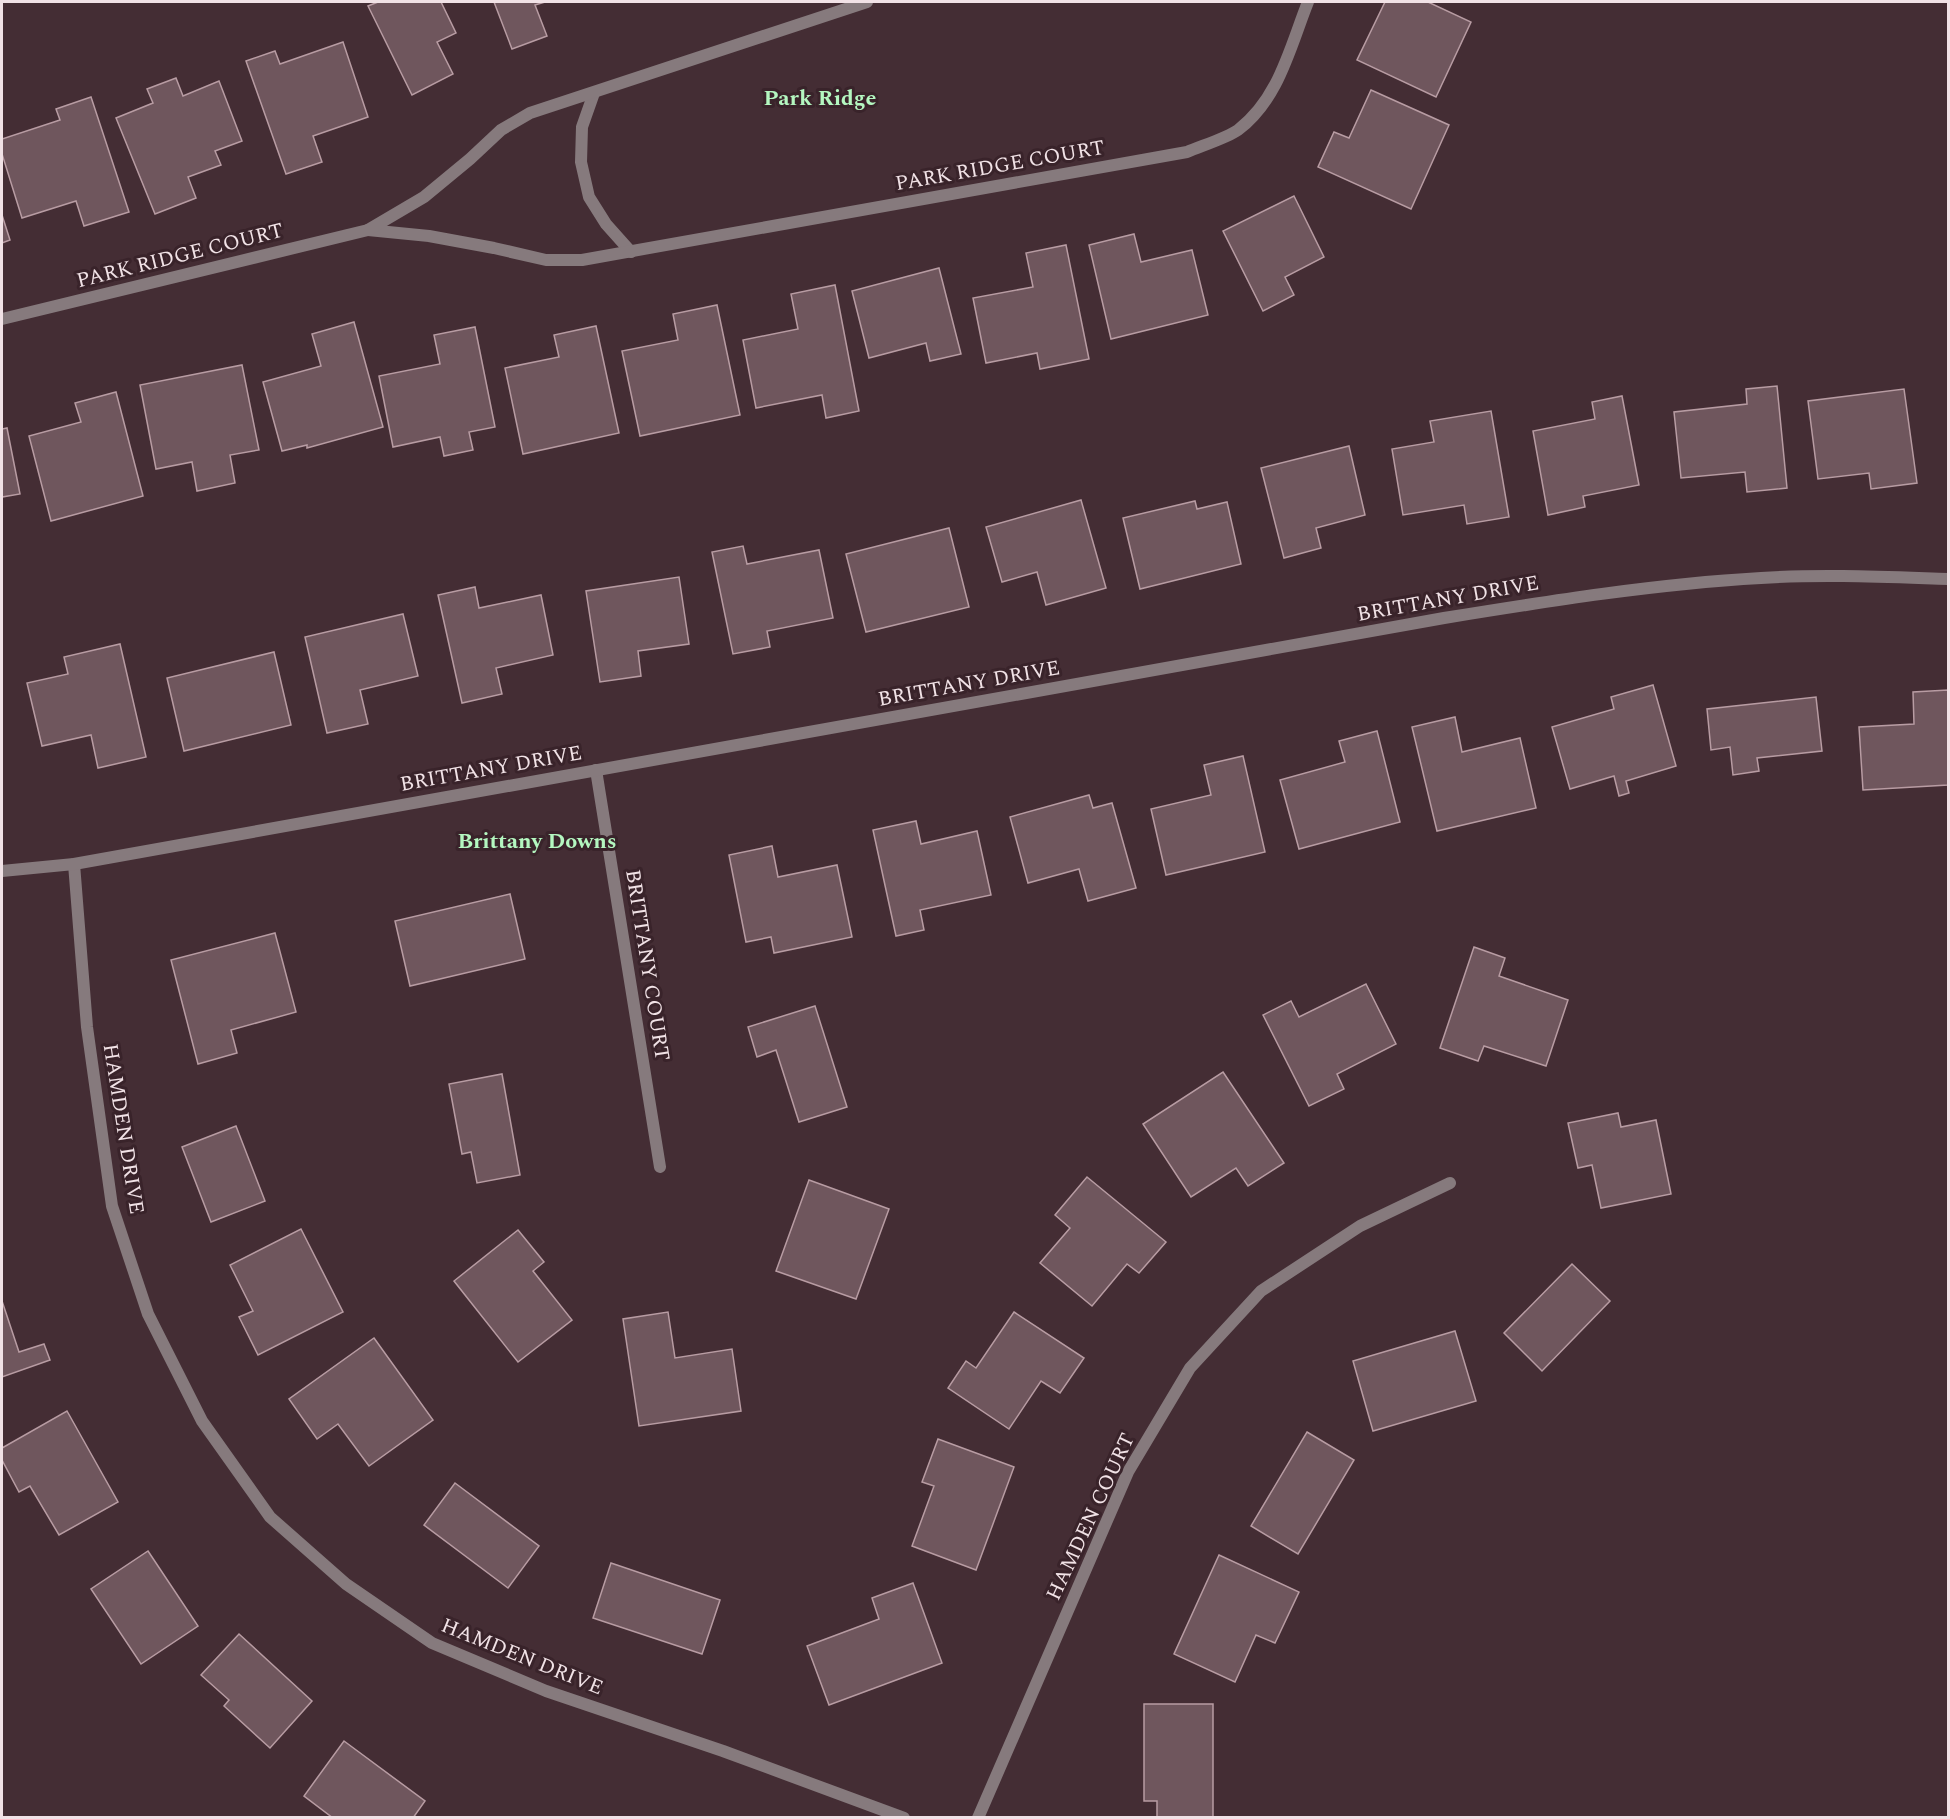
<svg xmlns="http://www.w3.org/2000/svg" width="1950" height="1819" font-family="Spectral,serif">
	<rect width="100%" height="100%" fill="#442d34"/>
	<g fill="#6f565d" stroke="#b89ca3" stroke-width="1.5">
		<polygon points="378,2 441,2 456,33 437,42 453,74 412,95 368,6"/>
		<polygon points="494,2 545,2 535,5 547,36 512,49"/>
		<polygon points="1385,2 1428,2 1471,22 1436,97 1357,60"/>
		<polygon points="343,42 368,117 313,136 322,162 286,174 246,61 275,51 280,64"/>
		<polygon points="176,78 183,96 219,81 242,141 215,151 221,165 188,177 196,198 155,214 116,118 153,103 147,89"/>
		<polygon points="1371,90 1449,125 1411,209 1318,167 1334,132 1349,138"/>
		<polygon points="91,97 129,212 84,226 76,201 22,218 2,154 2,139 60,120 56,109"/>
		<polygon points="1294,196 1324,257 1285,277 1294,295 1263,311 1223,231"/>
		<polygon points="2,215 10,240 2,243"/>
		<polygon points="1134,234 1141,262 1192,250 1208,315 1111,339 1089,245"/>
		<polygon points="1066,245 1089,359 1040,369 1037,353 986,363 973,298 1033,287 1026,253"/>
		<polygon points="939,268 961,354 930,361 926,343 869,358 852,291"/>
		<polygon points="835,285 859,411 826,418 822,395 756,408 743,340 798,329 791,294"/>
		<polygon points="717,305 740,415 640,436 622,351 678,340 673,314"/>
		<polygon points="354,322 383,427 307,448 307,445 282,451 263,382 321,366 312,334"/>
		<polygon points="596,326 619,433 523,454 505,368 559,357 554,335"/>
		<polygon points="475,327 495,427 469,432 473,450 444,456 440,437 393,447 379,376 440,364 434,335"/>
		<polygon points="242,365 259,450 230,455 235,483 197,491 192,462 156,469 140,385"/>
		<polygon points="1777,386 1787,488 1747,492 1745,472 1681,478 1674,412 1747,404 1746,389"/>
		<polygon points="1904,389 1917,483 1871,489 1869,473 1818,479 1808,401"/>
		<polygon points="116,392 143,496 51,521 29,436 81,422 75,403"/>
		<polygon points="1622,396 1639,485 1583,496 1585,507 1548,515 1533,431 1595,419 1592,402"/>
		<polygon points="1491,411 1509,517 1467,524 1464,505 1403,515 1392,449 1434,442 1430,421"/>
		<polygon points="7,428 20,494 2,497 2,429"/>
		<polygon points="1349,446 1365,515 1316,528 1321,548 1284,558 1261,468"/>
		<polygon points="1081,500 1106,588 1046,605 1037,572 1002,582 986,527"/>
		<polygon points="1195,501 1197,509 1227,502 1241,564 1140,589 1123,518"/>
		<polygon points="949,528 969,607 866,632 846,554"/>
		<polygon points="743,546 747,564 819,550 833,618 767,631 770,647 733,654 712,552"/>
		<polygon points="679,577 689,644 638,651 641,676 600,682 586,591"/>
		<polygon points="475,587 479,608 541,595 553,655 496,668 502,694 462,703 438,595"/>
		<polygon points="403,614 418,676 360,690 368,724 327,733 305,637"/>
		<polygon points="120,644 146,757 98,768 91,735 42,746 27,683 68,674 64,657"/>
		<polygon points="274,652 291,725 184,751 167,678"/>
		<polygon points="1653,685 1676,766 1626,781 1629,793 1619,796 1614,776 1570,789 1552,727 1614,709 1611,697"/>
		<polygon points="1948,690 1948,785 1863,790 1859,727 1914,724 1913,692"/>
		<polygon points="1816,697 1822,751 1757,758 1759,771 1733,775 1730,747 1711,750 1707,709"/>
		<polygon points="1455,717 1462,752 1520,738 1536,808 1437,831 1412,727"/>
		<polygon points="1377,731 1400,822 1299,849 1280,780 1345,762 1339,741"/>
		<polygon points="1243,756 1265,852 1166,875 1151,809 1211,795 1204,765"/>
		<polygon points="1089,795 1093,808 1112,803 1136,888 1088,901 1079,869 1028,883 1010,817"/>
		<polygon points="916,821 921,844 977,831 991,895 920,910 924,930 896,936 873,830"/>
		<polygon points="772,846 778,877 837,865 852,937 774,953 771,937 746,942 729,855"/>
		<polygon points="510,894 525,959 410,986 395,921"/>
		<polygon points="275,933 296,1012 231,1030 237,1053 198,1064 171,960"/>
		<polygon points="1474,947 1505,958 1499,976 1568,1000 1546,1066 1484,1046 1478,1061 1440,1048"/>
		<polygon points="1366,984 1396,1044 1337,1074 1344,1089 1309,1106 1263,1015 1291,1001 1299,1017"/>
		<polygon points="815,1006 847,1107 799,1122 776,1050 757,1057 748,1027"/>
		<polygon points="1223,1072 1284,1163 1248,1186 1236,1168 1191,1197 1143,1124"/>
		<polygon points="502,1074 520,1175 477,1183 471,1152 462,1154 449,1084"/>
		<polygon points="1618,1113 1621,1127 1656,1120 1671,1194 1601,1208 1592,1165 1578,1168 1568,1123"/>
		<polygon points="236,1126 265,1201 211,1222 182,1147"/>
		<polygon points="1087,1177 1166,1242 1139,1273 1127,1264 1092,1306 1040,1263 1070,1228 1055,1215"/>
		<polygon points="809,1180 889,1209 856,1299 776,1271"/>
		<polygon points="301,1229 343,1312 258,1355 239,1317 253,1311 230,1265"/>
		<polygon points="518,1230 544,1262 533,1271 572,1320 518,1362 454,1281"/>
		<polygon points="1572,1264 1610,1301 1542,1371 1504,1333"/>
		<polygon points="2,1301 19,1352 44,1344 50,1360 2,1377"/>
		<polygon points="668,1312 675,1358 732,1349 741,1411 639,1426 623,1319"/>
		<polygon points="1014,1312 1084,1358 1060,1393 1041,1381 1009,1429 948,1388 966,1361 976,1368"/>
		<polygon points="1455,1331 1476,1401 1373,1431 1353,1361"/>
		<polygon points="374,1338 433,1420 369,1466 338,1424 317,1439 289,1399"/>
		<polygon points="67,1411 118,1502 59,1535 30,1486 19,1492 2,1460 2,1448"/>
		<polygon points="1307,1432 1354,1460 1298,1554 1251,1526"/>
		<polygon points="938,1439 1014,1467 976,1570 912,1546 934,1486 922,1482"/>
		<polygon points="455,1483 539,1546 508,1588 424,1525"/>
		<polygon points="148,1551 198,1626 141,1664 91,1589"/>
		<polygon points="1219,1555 1299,1592 1275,1643 1256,1635 1235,1682 1174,1654"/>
		<polygon points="611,1563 720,1600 702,1654 593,1618"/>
		<polygon points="913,1583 942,1663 829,1705 807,1646 879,1619 872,1598"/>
		<polygon points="239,1634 312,1701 270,1748 224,1706 229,1700 201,1675"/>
		<polygon points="1144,1704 1213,1704 1213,1818 1157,1818 1157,1801 1144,1801"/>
		<polygon points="344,1741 425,1801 413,1818 333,1818 304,1796"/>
	</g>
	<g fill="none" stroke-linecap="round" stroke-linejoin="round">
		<g stroke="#867a7d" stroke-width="12">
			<polyline points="594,93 582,127 581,162 589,197 606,224 631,252"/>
			<path d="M368,230L429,236L494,248L546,260H582L1187,152C1201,146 1227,138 1238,130C1279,99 1290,47 1308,2"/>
			<polyline points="2,319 368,230 424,197 470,159 501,130 530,113 867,2"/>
			<polyline points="596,770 660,1167"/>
			<polyline points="74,864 87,1027 112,1206 148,1314 202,1421 270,1517 346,1584 432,1643 546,1691 723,1751 904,1818"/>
			<path d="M2,871L74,864L1444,618C1549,601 1655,584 1761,578C1823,574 1886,577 1948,579"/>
			<polyline points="978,1818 1128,1472 1190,1368 1261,1291 1360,1226 1450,1183"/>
		</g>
	</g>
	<g text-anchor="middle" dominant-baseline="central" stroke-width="6" stroke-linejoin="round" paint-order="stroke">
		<g font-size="21" fill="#f1e2e6" stroke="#39232a">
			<text transform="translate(1000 166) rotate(-10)">PARK RIDGE COURT</text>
			<text transform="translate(180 256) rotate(-14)">PARK RIDGE COURT</text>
			<text transform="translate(1448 599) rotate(-10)">BRITTANY DRIVE</text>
			<text transform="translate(969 684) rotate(-10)">BRITTANY DRIVE</text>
			<text transform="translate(491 769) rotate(-10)">BRITTANY DRIVE</text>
			<text transform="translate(647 965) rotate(81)">BRITTANY COURT</text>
			<text transform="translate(123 1129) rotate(81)">HAMDEN DRIVE</text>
			<text transform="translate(1091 1517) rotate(-65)">HAMDEN COURT</text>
			<text transform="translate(522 1657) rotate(22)">HAMDEN DRIVE</text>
		</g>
		<g font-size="22" font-weight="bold" fill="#b4f7c0" stroke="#39232a">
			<text x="820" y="98">Park Ridge</text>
			<text x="537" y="841">Brittany Downs</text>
		</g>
	</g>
	<rect width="1950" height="1819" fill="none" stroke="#f1e2e6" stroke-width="6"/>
</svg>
